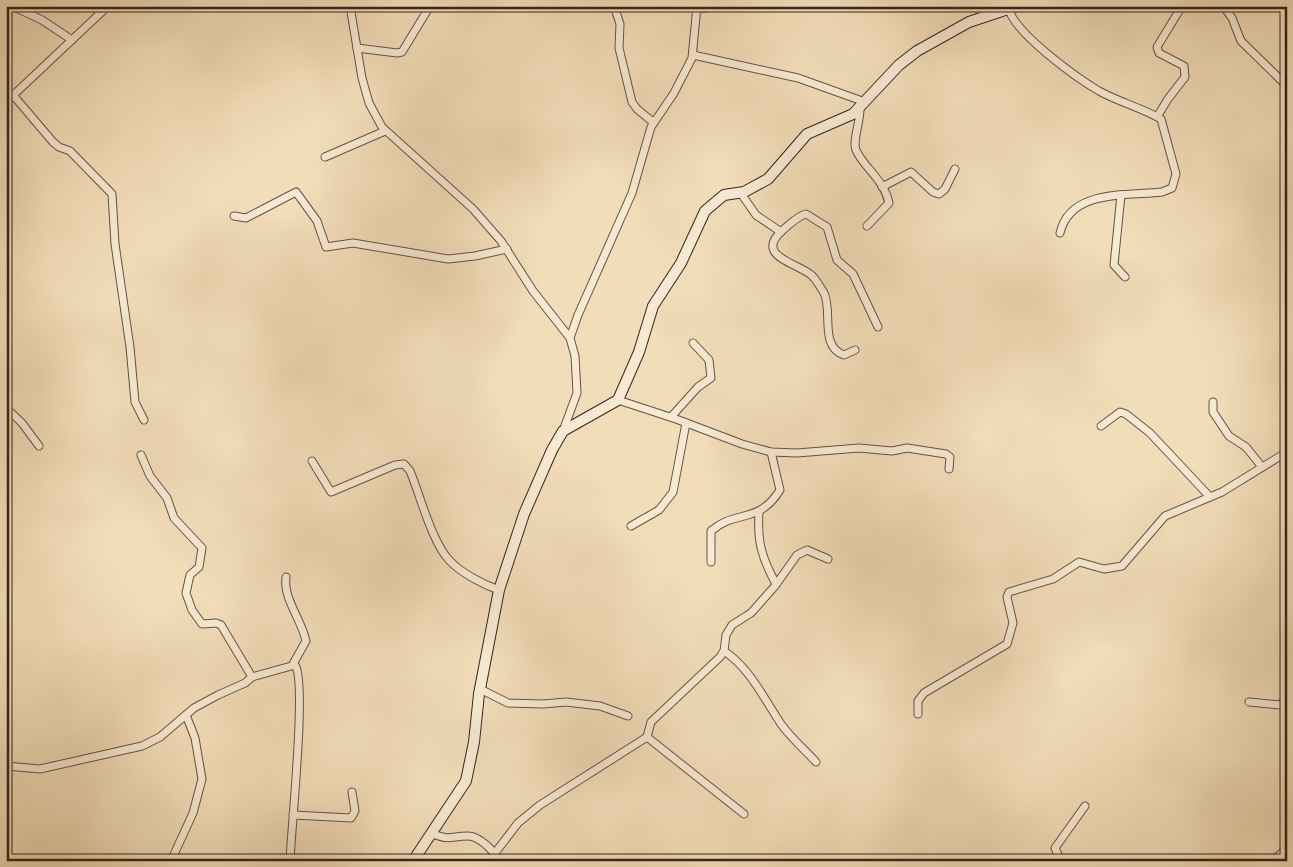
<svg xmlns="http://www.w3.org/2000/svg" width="1293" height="867" font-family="'EB Garamond',serif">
	<rect width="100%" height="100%" fill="#f2ddb9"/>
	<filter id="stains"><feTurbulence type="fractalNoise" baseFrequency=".004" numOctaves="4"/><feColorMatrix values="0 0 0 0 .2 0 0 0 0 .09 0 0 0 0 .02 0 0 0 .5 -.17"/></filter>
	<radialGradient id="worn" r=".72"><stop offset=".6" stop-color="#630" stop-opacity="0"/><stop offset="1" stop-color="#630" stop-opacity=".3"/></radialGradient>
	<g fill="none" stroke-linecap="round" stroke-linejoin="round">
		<defs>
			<g id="street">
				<polyline points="12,6 42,20 72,40"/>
				<polyline points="350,6 362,78 369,103 382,127 473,209 501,241 533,291 570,338 575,356 577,393 563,431"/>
				<polyline points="614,6 620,24 619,48 632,102 637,109 653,122"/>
				<path d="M1008,6C1011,31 1077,78 1099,91C1119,102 1142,108 1161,119L1176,174L1172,188L1162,192C1127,196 1070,189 1060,233"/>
				<polyline points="1223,6 1232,18 1241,41 1287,86"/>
				<polyline points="697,9 724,6"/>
				<polyline points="357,48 397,53 402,52 430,6"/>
				<polyline points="693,55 798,78 865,102"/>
				<polyline points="13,95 53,142 59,147 70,151 112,194 115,244 130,347 135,402 144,420"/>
				<polyline points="6,102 108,6"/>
				<path d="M860,107C861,121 852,140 856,150C863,167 884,179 889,203L867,226"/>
				<polyline points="1157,117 1168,99 1185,77 1184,66 1159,53 1157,47 1182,6"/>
				<polyline points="325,157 385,131"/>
				<polyline points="882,187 911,172 933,192 939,194 945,189 955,169"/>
				<polyline points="740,192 756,215 781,232"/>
				<polyline points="1121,195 1114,265 1125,277"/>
				<polyline points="234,216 246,218 296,192 317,221 326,247 353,243 448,259 475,256 507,249"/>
				<polyline points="570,338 578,315 632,193 651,127 674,93 692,58 697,6"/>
				<path d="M855,350L844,355C819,347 833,310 824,293C820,287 816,278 810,274C794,262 753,255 784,229C790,224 798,216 806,214L827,227L837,260L853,274L878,327"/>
				<polyline points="618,400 676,419 742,444 771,452 797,453 859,448 892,451 907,448 946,454 950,457 949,469"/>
				<polyline points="1213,402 1213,412 1229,436 1246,447 1262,467"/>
				<polyline points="6,408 22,423 39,446"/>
				<polyline points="671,417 698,387 711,378 709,360 693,343"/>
				<polyline points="1101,426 1120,412 1126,414 1150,433 1210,497"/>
				<polyline points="141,455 150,476 167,498 174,518 202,548 199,567 190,575 186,593 192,610 202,624 216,623 221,625 252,677"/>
				<path d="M312,461L331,492L395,465L404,464L410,471C420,495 432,542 449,560C461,573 482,584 499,590"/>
				<path d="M759,513C757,542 762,558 776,584"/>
				<polyline points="631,526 659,510 673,492 686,423"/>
				<path d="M711,562V531C736,509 758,525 780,490L771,452"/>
				<path d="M286,577C283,599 301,618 306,641L293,664"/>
				<path d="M724,651C749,667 765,700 781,724C791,738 805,750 816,762"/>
				<polyline points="480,689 508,703 543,704 566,702 600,706 628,716"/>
				<polyline points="1249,702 1280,705 1287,698"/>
				<polyline points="918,714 918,701 924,693 1007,644 1013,623 1007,597 1009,592 1053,579 1079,562 1104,569 1122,566 1165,516 1222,492 1287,452"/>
				<polyline points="647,737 651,722 720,657 724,651 726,635 732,625 751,613 775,586 797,555 807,550 828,559"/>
				<path d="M6,766L40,769L142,746L160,737L194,708L218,695L245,683L252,677L295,665C307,681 291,830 290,861"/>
				<polyline points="293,815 351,818 355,811 352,792"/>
				<path d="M433,834C451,841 451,836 468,836C479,836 495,851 498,861"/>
				<polyline points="495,853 518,823 540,805 647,737 744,814"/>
				<polyline points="171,861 193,813 202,779 195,738 186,715"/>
				<polyline points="1061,861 1055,848 1085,806"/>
				<polyline points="1272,861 1287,849"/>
			</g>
			<polyline id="secondary" points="413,861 466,781 474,742 479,694 499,590 524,514 552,450 563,431 618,400 639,352 653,306 681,263 705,211 724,195 744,192 768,179 807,134 853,114 899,65 917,51 969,22 1017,6"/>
		</defs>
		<use href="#street" stroke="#645245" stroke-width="9"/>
		<use href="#secondary" stroke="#35241e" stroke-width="12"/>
		<use href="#street" stroke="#f7e9d2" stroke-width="7"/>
		<use href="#secondary" stroke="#f7e9d2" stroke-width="10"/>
	</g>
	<rect width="1293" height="867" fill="none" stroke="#f2ddb9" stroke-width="25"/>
	<rect x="8" y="8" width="1278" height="852" fill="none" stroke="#35241e" stroke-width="2.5"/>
	<rect x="12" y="12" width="1268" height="842" fill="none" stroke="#35241e"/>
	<rect width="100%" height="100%" filter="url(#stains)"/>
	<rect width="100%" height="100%" fill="url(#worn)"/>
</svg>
